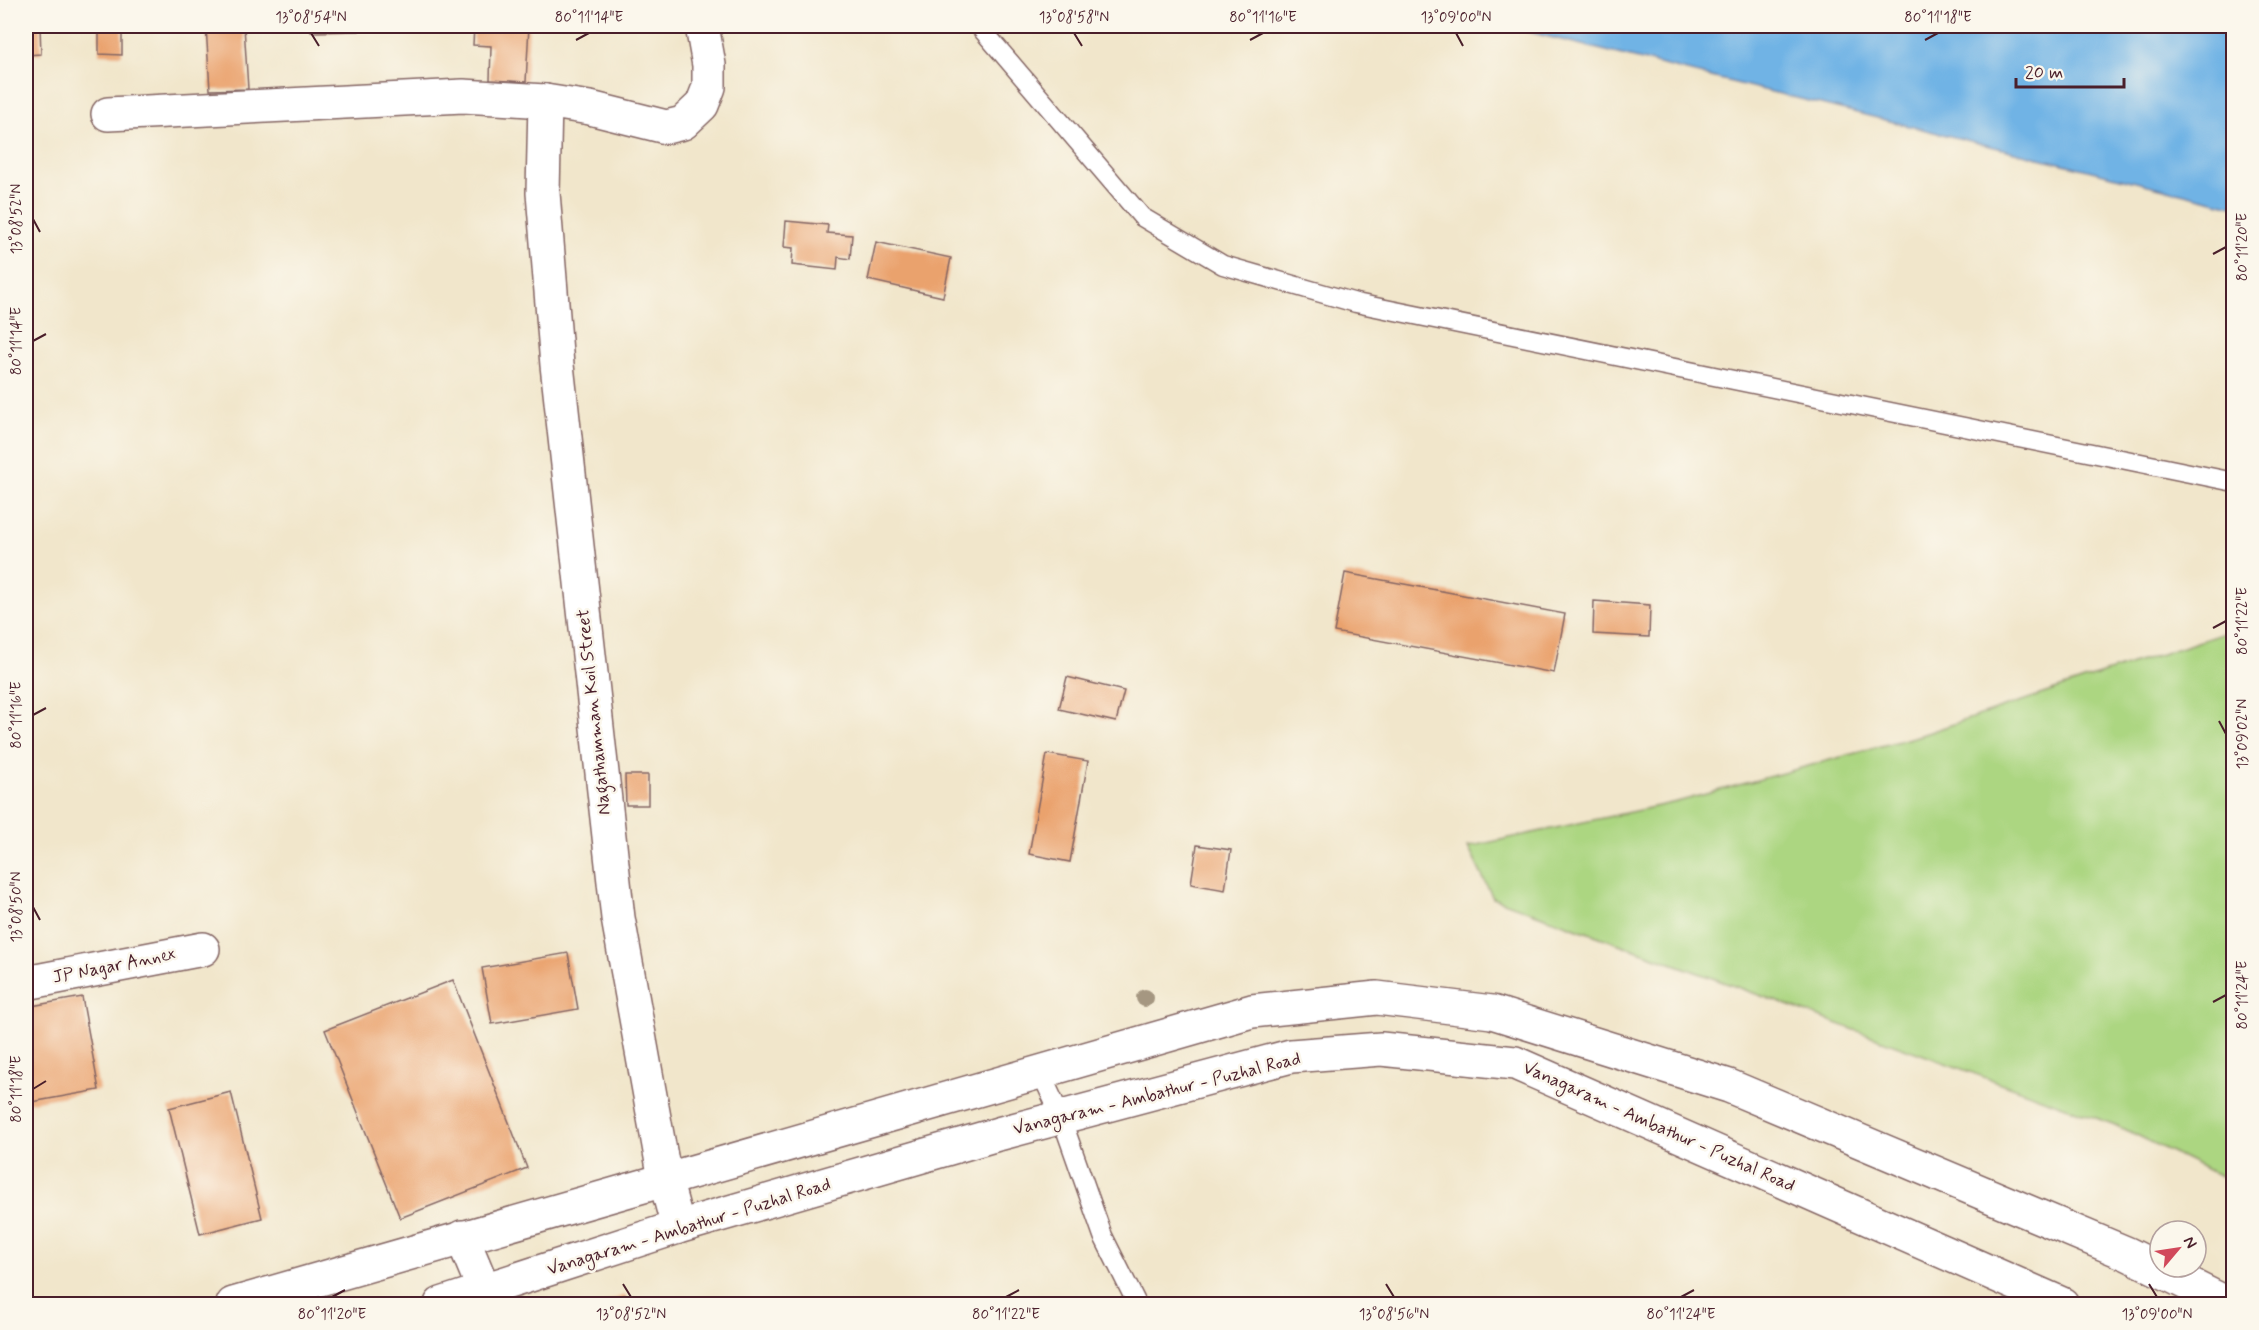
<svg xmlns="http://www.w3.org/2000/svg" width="2259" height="1330" font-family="Mynerve,sans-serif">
	<rect width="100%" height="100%" fill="#fbf7ec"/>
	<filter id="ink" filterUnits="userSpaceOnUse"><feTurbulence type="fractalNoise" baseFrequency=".0167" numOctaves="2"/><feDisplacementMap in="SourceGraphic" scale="12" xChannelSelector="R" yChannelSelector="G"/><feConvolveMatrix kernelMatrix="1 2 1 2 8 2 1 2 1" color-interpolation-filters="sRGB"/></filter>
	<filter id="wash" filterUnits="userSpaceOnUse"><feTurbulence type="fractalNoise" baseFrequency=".008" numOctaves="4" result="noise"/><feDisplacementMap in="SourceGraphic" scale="24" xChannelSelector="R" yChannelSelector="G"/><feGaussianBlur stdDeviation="1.35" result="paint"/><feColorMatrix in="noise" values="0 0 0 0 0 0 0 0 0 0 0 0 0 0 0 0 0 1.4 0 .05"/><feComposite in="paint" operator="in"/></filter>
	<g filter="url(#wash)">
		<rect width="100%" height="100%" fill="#f1e6cb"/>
		<polygon fill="#acd681" stroke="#7b7a56" stroke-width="1.5" points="2233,630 2233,1182 2118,1126 1493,898 1468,847 1677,802 1921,735"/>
		<polygon fill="#6fb3e5" stroke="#5c6988" stroke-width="1.5" points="1505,26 2233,26 2233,206"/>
		<g id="blocks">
			<g fill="#eaa26d">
				<polygon points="40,26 41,54 26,55 26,27"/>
				<polygon points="99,26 122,26 122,55 99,54"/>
				<polygon points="206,26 244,26 248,89 210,90"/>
				<polygon points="311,26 359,26 359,31 311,32"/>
				<polygon points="474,26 529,26 526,82 490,80 491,46 473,45"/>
				<polygon points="786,221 828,225 827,233 852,235 850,259 838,257 837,270 792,265 793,248 784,247"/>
				<polygon points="876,242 951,258 943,297 868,280"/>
				<polygon points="1345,573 1565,614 1554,673 1334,632"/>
				<polygon points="1594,601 1650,605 1649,637 1593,634"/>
				<polygon points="1067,677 1124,691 1116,722 1059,709"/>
				<polygon points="1047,754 1088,761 1070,862 1029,854"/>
				<polygon points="625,775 648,775 648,805 626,805"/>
				<polygon points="1197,845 1231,850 1225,890 1191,884"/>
				<polygon points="568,953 578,1009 492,1024 482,968"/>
				<polygon points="453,980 527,1168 400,1218 325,1030"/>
				<polygon points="82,997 99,1090 26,1103 26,1007"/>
				<polygon points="231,1092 262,1218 200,1234 169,1108"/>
				<polygon points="625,1295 628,1304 601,1304"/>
			</g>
		</g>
	</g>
	<g filter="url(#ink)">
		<use href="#blocks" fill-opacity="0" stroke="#846563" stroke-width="1.5"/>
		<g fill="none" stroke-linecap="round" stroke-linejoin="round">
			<defs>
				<g id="service">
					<polyline points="979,26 1142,217 1223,265 1356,303 2234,482"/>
					<polyline points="1040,1071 1061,1117 1103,1236 1137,1304"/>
				</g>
				<g id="minor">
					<polyline points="108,114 463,96 545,101"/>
					<polyline points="26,983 203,949"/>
					<polyline points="678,1227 665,1179 618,918 557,365 543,193 545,101 590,108 666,127 683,123 702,105 709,87 709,65 702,26"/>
					<polyline points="462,1237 490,1304"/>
				</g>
				<g id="primary">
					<polyline points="233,1304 1252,1011 1377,998 1492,1012 1729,1086 2128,1254 2228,1304"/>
					<polyline points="441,1304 678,1227 998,1134 1291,1056 1381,1049 1515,1063 2062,1304"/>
				</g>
			</defs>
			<use href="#service" stroke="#846563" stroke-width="21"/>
			<use href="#minor" stroke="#846563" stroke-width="36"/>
			<use href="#primary" stroke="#846563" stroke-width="36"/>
			<use href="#service" stroke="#fff" stroke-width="18"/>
			<use href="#minor" stroke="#fff" stroke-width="33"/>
			<use href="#primary" stroke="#fff" stroke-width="33"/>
		</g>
		<circle fill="#a59781" cx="1145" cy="998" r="9"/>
	</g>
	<path fill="none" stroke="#4a1f2b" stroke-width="2" d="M311,33L319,46M1074,33L1082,46M1456,33L1463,46M576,40L589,33M1250,40L1263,33M1925,40L1938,33M33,219L40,232M2213,254L2226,247M33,341L46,334M2213,628L2226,621M33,715L46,708M2219,721L2226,734M33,907L40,920M2213,1002L2226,995M33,1089L46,1081M623,1284L631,1297M1386,1284L1394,1297M2149,1284L2157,1297M332,1297L345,1290M1006,1297L1019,1290M1681,1297L1694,1290"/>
	<g text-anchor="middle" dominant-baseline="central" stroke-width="5" stroke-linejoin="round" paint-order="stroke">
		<g font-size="18" fill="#4a1f2b" stroke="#fbf7ec">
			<text transform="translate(594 712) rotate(-96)">Nagathamman Koil Street</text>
			<text transform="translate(114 966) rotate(-11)">JP Nagar Annex</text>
			<text transform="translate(1157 1094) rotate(-14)">Vanagaram - Ambathur - Puzhal Road</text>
			<text transform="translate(1659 1127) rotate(24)">Vanagaram - Ambathur - Puzhal Road</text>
			<text transform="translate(689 1227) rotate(-17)">Vanagaram - Ambathur - Puzhal Road</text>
		</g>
	</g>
	<rect width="2259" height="1330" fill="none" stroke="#fbf7ec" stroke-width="66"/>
	<g transform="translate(2178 1249) rotate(61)"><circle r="28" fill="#fbf7ec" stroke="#b4a19f" stroke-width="1.5"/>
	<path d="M0-4.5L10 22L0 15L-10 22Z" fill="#d1495b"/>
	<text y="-9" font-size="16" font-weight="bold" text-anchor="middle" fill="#4a1f2b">N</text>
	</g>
	<path d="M2016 78v9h108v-9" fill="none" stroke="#4a1f2b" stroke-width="3"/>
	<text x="2025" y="78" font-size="18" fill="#4a1f2b" stroke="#fbf7ec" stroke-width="4.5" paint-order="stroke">20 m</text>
	<rect x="33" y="33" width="2193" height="1264" fill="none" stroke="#4a1f2b" stroke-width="2"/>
	<g font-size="15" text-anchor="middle" fill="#4a1f2b">
		<text x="311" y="22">13°08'54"N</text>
		<text x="589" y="22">80°11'14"E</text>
		<text x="1074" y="22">13°08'58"N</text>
		<text x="1263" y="22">80°11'16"E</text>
		<text x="1456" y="22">13°09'00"N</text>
		<text x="1938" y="22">80°11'18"E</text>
		<text transform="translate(16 219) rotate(-90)" y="5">13°08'52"N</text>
		<text transform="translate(2242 247) rotate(-90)" y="5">80°11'20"E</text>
		<text transform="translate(16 341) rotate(-90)" y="5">80°11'14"E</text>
		<text transform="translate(2242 621) rotate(-90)" y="5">80°11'22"E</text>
		<text transform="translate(16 715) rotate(-90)" y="5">80°11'16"E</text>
		<text transform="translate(2242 734) rotate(-90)" y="5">13°09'02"N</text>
		<text transform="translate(16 907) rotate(-90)" y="5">13°08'50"N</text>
		<text transform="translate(2242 995) rotate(-90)" y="5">80°11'24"E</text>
		<text transform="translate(16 1089) rotate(-90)" y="5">80°11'18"E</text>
		<text x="332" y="1319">80°11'20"E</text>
		<text x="631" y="1319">13°08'52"N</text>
		<text x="1006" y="1319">80°11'22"E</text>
		<text x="1394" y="1319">13°08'56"N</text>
		<text x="1681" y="1319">80°11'24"E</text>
		<text x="2157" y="1319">13°09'00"N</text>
	</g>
</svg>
